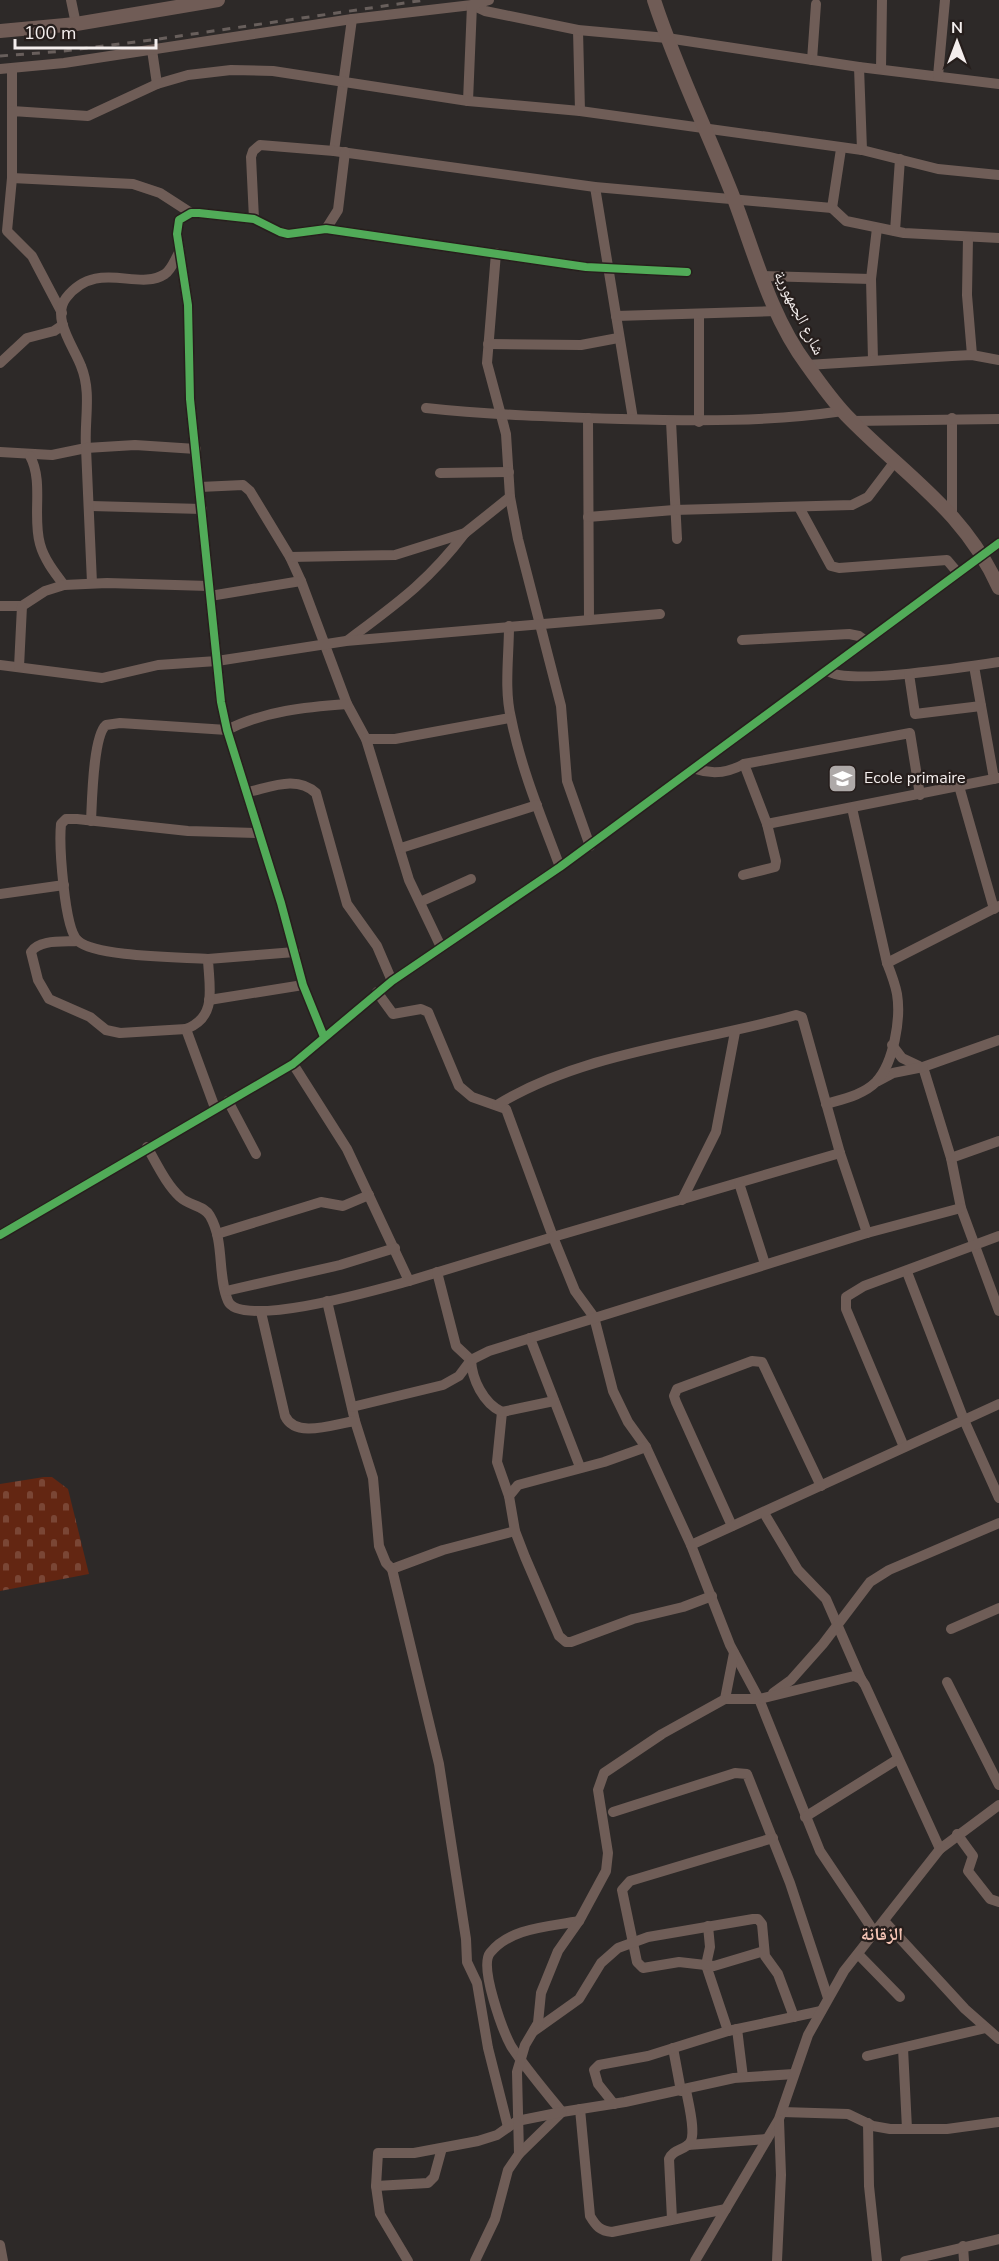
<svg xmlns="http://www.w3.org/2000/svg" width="999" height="2261" font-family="'Nunito Sans','Noto Naskh Arabic',sans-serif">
	<defs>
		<pattern id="cemetery-stones" width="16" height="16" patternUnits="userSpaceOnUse" patternTransform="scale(1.5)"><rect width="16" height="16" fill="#632612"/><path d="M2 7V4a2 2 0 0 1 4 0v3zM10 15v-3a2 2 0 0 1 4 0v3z" fill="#7a4635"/></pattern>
	</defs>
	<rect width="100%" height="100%" fill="#2d2928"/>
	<polygon fill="url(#cemetery-stones)" points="44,1477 52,1477 68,1489 89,1574 0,1591 0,1484"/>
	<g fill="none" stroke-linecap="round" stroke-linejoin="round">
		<g stroke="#6f5d57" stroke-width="10">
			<polyline points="71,0 76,24"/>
			<polyline points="578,30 580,111"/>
			<polyline points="152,50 157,84"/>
			<polyline points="812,60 816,4"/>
			<polyline points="859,67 862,150"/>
			<polyline points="0,69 64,63 352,19 472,5 485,11 578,30 667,38 859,67 999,84"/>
			<polyline points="12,69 12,111"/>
			<polyline points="881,69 882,0"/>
			<polyline points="938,76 945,0"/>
			<polyline points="468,101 472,5 489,0"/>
			<polyline points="334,151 352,19"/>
			<polyline points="12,178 133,184 160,193 191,213"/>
			<polyline points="595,187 633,419"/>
			<polyline points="832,208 846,221 904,233 999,238"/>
			<polyline points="254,219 251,157 253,151 260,145 334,151 595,187 832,208 841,149"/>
			<polyline points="326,229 338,210 345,152"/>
			<polyline points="895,231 900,159"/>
			<polyline points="968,238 967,295 972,355"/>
			<polyline points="496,253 487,363 506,434 510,497 518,539 561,706 567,781 590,846"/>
			<polyline points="762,276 871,279"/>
			<polyline points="62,313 32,256 7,231 12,178 12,111 88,116 157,84 188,75 231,70 273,71 468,101 580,111 862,150 938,169 999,175"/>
			<polyline points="699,314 699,422"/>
			<polyline points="616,316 777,311"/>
			<polyline points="488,344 581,345 618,338"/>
			<polyline points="873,360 871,279 877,228"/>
			<polyline points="0,363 27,338 54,331 63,325"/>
			<polyline points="807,365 952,356 972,355 999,360"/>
			<path d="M426,408C491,415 555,417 621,419C696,421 768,422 843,411"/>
			<polyline points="588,418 589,620"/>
			<polyline points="952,418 952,515"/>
			<polyline points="671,421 677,539"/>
			<polyline points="852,421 999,419"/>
			<path d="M0,452L52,455L86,448C84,420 92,393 81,366C74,347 51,318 66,298C97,258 138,292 165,274C172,269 175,259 180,251"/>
			<path d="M30,456C44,482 32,516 40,544C44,559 54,572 64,585"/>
			<polyline points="440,473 509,472"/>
			<polyline points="200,487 243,485 250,491 290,557 301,581 347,704 366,739 409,880 441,947"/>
			<polyline points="91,506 202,509"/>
			<polyline points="799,507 831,566 839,568 947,560 958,573"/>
			<polyline points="588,517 674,510 852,505 868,497 896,460"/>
			<polyline points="290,557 395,555 465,533 510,497"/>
			<polyline points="92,583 86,448 135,445 196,449"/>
			<polyline points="210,596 301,581"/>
			<polyline points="0,606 22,606 45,591 64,585 107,583 209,586"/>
			<path d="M509,626C509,656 504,689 511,718C521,769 542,819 560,867"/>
			<path d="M348,640C396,604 428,582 465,533"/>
			<polyline points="742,640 849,634 859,636 866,641"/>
			<polyline points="0,665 102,678 158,665 217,661 346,641 660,614"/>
			<polyline points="974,666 994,779"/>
			<polyline points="19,667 22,606"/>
			<path d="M829,671C843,686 973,666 999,662"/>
			<polyline points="909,674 915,714 981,706"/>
			<polyline points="366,739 395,739 510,718"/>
			<path d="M696,769C713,775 728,773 744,764"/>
			<polyline points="959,786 994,909"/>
			<path d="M248,792C271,787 297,775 316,793L347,904L377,946L392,981"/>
			<polyline points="920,795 910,733 744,764 767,824 999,778"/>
			<path d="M91,821C92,802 93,736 106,725L120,723L227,730C264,711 306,707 347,704"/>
			<polyline points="401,848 537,805"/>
			<polyline points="743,875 775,867 776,861 767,824"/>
			<polyline points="0,894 64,885"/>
			<polyline points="420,902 471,879"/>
			<path d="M78,941C64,942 39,939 31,952L38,980L49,999L90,1017L106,1030L120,1033L186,1029"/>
			<path d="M208,959C181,957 96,957 78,941C64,929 59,844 61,824L66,819H77L188,831L258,833"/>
			<polyline points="887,963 999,906"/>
			<polyline points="209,1000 303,985"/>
			<polyline points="324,1037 303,985 281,903 227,730 221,702 190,399 188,305 177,234 179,220 191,213 199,213 254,219 280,232 288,234 326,229 586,267 687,272"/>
			<polyline points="999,1040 923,1067 951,1158 961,1208 999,1311"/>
			<polyline points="892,1045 902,1058 919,1066"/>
			<polyline points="293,1064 347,1149 409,1281 553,1237 506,1109 472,1097 459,1086 428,1012 421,1009 393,1014 377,992"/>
			<polyline points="878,1081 893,1073 923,1067"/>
			<polyline points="228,1101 256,1154"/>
			<path d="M826,1104C843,1099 863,1095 876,1082C894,1063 901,1018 897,994C895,983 891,973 887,963L852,808"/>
			<path d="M497,1105C585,1051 698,1043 796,1015L802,1017L840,1153L867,1233"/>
			<path d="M215,1108L186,1029C218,1017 209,987 208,959L295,952"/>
			<path d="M147,1147C157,1164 166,1184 180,1197C189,1206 204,1205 210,1216C225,1242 217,1275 228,1301C240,1330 383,1288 409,1281"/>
			<polyline points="840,1153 553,1237 575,1291 594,1317 613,1391 628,1422 646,1447 691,1545 730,1645 759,1699 820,1851 875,1933"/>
			<polyline points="951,1158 999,1141"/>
			<polyline points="739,1183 765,1264"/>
			<polyline points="682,1200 716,1132 735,1032"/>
			<polyline points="217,1234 321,1202 343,1206 369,1195"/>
			<polyline points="0,1235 293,1064 392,981 560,867 999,543"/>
			<path d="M437,1272L456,1346L471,1360C472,1379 483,1403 502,1412L497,1462L509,1496"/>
			<polyline points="907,1272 964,1420 999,1498"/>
			<polyline points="226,1291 340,1265 395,1248"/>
			<polyline points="327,1301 355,1421 373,1478 379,1546 386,1563 392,1569 443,1550 515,1531"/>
			<path d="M261,1312L285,1416C296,1439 334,1424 355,1421"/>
			<polyline points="530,1338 580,1467"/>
			<polyline points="352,1407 443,1385 459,1376 471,1360 489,1351 867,1233 961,1208"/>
			<polyline points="502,1412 554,1401"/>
			<polyline points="646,1447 604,1462 518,1485 509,1496 515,1531 525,1557 559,1636 566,1642 571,1642 633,1619 683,1607 712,1596"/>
			<polyline points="904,1447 846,1309 846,1297 864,1286 999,1236"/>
			<polyline points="764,1513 798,1570 826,1599 861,1679"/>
			<polyline points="732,1526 676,1402 674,1396 677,1389 752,1361 762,1362 821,1486"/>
			<polyline points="691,1545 999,1404"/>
			<polyline points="392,1569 439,1764 466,1939 467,1962 477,1983 488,2048 508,2127"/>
			<polyline points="951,1629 999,1608"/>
			<polyline points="947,1682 999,1785"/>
			<polyline points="773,1693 791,1680 823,1644 870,1582 889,1570 999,1523"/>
			<polyline points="725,1699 734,1653"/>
			<polyline points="613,1812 735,1773 747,1774 790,1883 828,1998"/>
			<polyline points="805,1817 898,1759"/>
			<polyline points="957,1834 973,1856 968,1871 990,1899 999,1902"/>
			<polyline points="885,1922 965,2009 999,2039"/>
			<polyline points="708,1926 710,1947 706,1965 728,2031"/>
			<polyline points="764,1951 714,1966 679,1962 643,1968 637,1962 622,1890 630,1881 773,1838"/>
			<polyline points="858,1954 900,1997"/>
			<polyline points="737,2029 743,2077"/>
			<polyline points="534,2031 579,1999 601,1963 618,1948 648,1937 753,1919 758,1919 762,1924 765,1956 778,1974 794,2017"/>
			<polyline points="673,2048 681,2091"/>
			<polyline points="903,2048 907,2129"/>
			<polyline points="867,2056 986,2028"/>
			<polyline points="614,2104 598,2084 594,2070 599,2065 648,2056 728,2031 821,2011"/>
			<path d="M580,2109L590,2216C596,2226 600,2231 612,2232L726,2209"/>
			<path d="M562,2112C545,2091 526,2069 511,2046C503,2031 479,1967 490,1953C511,1927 549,1927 579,1921"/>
			<polyline points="782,2112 848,2114 873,2126 890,2129 947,2129 998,2122"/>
			<polyline points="868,2123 869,2186 877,2261"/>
			<polyline points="688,2145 767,2139"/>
			<polyline points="519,2154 562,2112 625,2102 734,2078 794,2074"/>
			<polyline points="376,2186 428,2183 434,2177 442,2148"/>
			<path d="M672,2219L669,2159C673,2150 680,2151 688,2145C698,2138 688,2102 686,2090"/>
			<polyline points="0,2245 3,2261"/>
			<polyline points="963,2246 964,2261"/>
			<polyline points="408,2261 380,2214 376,2186 378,2153 414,2153 478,2141 497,2135 517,2121 562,2112"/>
			<polyline points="475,2261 495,2219 508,2170 519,2154 517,2072 525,2045 538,2023 541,1993 558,1951 579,1921 606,1871 608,1853 598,1790 604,1773 662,1734 725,1699 759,1699 854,1676 861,1679 865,1685 940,1849"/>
			<polyline points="695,2261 779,2119 808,2035 844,1971 940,1849 999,1805"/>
			<polyline points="777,2261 781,2175 779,2120"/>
			<polyline points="905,2261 999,2239"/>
		</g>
		<g stroke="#705c56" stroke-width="14">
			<path d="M654,0C676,68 708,132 734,199C755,255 771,317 807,365C819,382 832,400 846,415C904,475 963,509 999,588"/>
			<polyline points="0,31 76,24 218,0"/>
		</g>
		<polyline stroke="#685f5c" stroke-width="3" stroke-dasharray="8 8" stroke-linecap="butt" points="0,56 64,51 152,40 425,0"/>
		<defs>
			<g id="cycleway">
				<polyline points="324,1037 303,985 281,903 227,730 221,702 190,399 188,305 177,234 179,220 191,213 199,213 254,219 280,232 288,234 326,229 586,267 687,272"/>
				<polyline points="0,1235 293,1064 392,981 560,867 999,543"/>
			</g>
		</defs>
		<use href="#cycleway" stroke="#261e1c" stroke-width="11"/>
		<use href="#cycleway" stroke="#51ab58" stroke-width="8"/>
	</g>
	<defs>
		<symbol id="school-square" viewBox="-11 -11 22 22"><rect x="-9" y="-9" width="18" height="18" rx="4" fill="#aea9a8" stroke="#261e1c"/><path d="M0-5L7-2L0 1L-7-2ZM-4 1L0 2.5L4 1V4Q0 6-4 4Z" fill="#fff"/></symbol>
	</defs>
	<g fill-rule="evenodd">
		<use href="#school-square" x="826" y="762" width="33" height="33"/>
	</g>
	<g text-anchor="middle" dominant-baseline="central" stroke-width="4.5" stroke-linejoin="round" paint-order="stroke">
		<g font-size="16" fill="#f4eeed" stroke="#261e1c">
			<text transform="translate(799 313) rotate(63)">شارع الجمهورية</text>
		</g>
		<g font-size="16" fill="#f4eeed" stroke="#261e1c" text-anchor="start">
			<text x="864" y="778">Ecole primaire</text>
		</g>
		<g font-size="18" font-weight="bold" fill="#f5c4b5" stroke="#261e1c">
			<text x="882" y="1934">الزقانة</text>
		</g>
	</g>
	<g transform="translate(957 42)" stroke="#261e1c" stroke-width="4.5" paint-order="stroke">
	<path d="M0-4.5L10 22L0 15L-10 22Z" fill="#f4eeed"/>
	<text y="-9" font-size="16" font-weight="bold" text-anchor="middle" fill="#f4eeed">N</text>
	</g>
	<path d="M15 39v9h141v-9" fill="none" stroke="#f4eeed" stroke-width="3"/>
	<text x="24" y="39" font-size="18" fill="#f4eeed" stroke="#261e1c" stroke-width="4.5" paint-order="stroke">100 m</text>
</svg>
